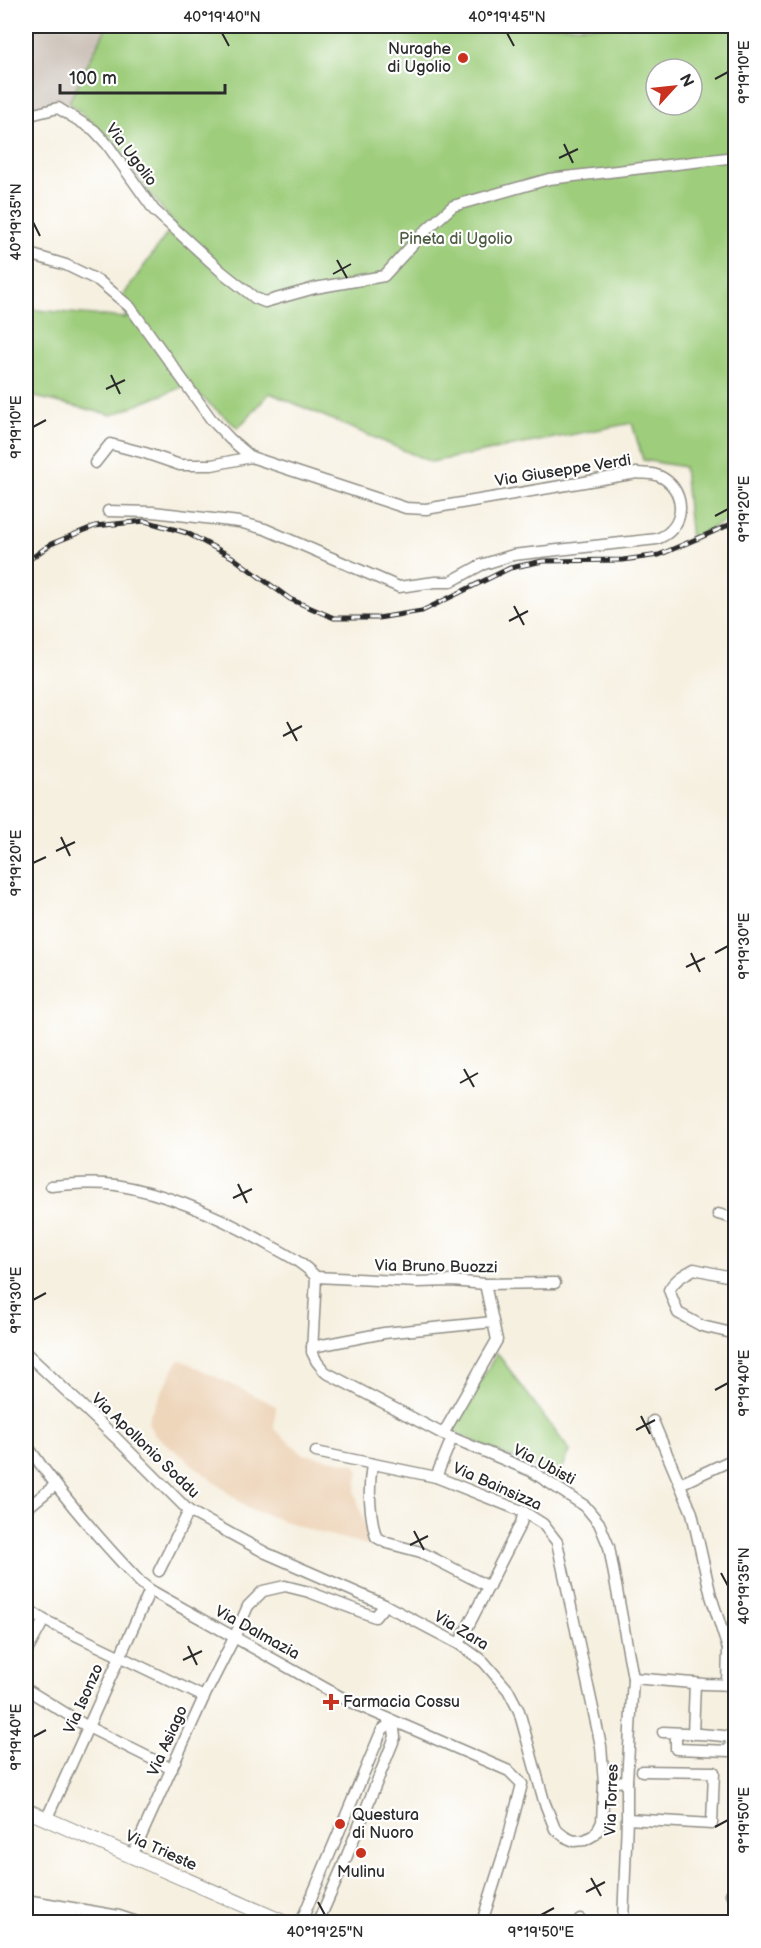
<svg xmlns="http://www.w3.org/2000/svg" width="761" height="1948" font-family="'Balsamiq Sans',sans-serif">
	<rect width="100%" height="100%" fill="#fff"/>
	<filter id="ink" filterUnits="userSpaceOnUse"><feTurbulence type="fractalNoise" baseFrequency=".0167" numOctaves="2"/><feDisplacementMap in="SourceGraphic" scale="12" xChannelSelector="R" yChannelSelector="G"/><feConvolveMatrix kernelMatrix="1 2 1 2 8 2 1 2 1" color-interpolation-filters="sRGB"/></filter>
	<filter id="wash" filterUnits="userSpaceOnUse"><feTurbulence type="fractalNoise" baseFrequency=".008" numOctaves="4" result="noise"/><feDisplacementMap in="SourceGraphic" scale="24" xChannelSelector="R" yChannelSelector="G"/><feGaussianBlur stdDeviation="1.35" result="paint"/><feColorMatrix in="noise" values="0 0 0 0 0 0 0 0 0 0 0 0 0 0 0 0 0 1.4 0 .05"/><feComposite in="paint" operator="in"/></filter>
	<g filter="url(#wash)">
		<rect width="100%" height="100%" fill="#f6f0e0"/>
		<polygon fill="#eed6bb" points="179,1359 276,1406 274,1429 303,1454 355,1464 359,1472 355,1492 371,1546 313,1531 247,1508 153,1433 148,1422 150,1414"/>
		<polygon fill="#ccc2b9" points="26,26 107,26 69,102 26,116"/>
		<g fill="#9ecd7c" stroke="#647c54" stroke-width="1.5" fill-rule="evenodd">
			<path d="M107,26H735V518L719,524L691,540L684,467L643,460L632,423L431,462L270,393L238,428L187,385L112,415L26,395V309L126,318L122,297L174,224L128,165L112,141L69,102ZM656,69H692V105H656Z"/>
			<polygon points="497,1353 570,1451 558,1478 450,1431"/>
		</g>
	</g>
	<g filter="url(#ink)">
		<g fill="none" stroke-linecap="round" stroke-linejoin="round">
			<defs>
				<g id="minor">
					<polyline points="26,116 58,108 94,130 107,144 154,210 222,272 255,298 265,302 315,288 384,276 424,232 453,206 549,179 736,157"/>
					<path d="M26,253L66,265L99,281L130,307L211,419L230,439L251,457L406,508L426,509L637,473C643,474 650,473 656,475C680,482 689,515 669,532C666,535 661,537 657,539L513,555L481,565L450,582H435L399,587L265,529L239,522L153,512L108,511"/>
					<polyline points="95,463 110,444 145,453 180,465 212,465 251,457"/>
					<path d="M51,1186C73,1184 95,1182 116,1185C171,1194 223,1218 271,1246C288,1255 303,1263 316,1277L312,1352L317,1362L325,1372L443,1434L531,1471L585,1506L599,1523L609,1547L633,1678L627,1781V1819L623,1922"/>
					<polyline points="718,1214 736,1219"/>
					<polyline points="316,1277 417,1282 452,1281 485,1284 555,1283"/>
					<path d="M736,1278L694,1269C684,1275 675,1279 669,1290L678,1313L702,1326L736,1334"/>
					<polyline points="312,1347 384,1333 493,1322"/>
					<polyline points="26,1353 116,1438 189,1511 266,1553 385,1605 459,1644 484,1662 508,1690 519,1711 544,1801 555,1829 565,1837 574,1841 585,1840 594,1835 599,1828 602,1822 604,1783 627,1781"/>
					<polyline points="653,1421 692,1513 711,1596 728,1649 727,1685"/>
					<polyline points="443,1434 497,1340 485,1284"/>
					<path d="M26,1444C61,1495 97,1537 140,1582L150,1590L348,1701L509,1771L522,1784L506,1846L482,1922"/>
					<polyline points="316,1452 436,1477 524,1512 543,1524 557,1542 601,1746 604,1783"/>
					<path d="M372,1464C368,1490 369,1512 376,1537L387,1543L421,1552L489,1587"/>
					<polyline points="436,1477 452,1438"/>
					<polyline points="680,1484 736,1458"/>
					<polyline points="26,1509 54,1486"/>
					<polyline points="159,1571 189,1511"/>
					<polyline points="26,1608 44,1620 204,1697"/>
					<polyline points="459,1644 521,1523 524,1512"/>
					<polyline points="26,1653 44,1620"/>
					<polyline points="633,1678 704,1684 736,1685"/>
					<polyline points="26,1689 88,1727 172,1769"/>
					<path d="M663,1732C686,1733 709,1734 731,1737L730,1751L676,1749V1733"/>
					<polyline points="693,1734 695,1683"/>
					<polyline points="627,1819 712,1824 714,1772 642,1771"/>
					<polyline points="46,1820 150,1590"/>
					<polyline points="132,1856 204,1697 234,1638 248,1606 263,1591 285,1586 309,1592 375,1617 385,1605"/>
					<polyline points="731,1894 736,1895"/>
					<polyline points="26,1900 119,1916 137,1922"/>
					<polyline points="26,1909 94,1922"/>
					<polyline points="301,1922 382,1730 393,1721"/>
					<polyline points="318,1922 342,1868 395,1737 393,1721"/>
					<polyline points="579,1922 580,1919"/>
				</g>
				<polyline id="secondary" points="26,1810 283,1922"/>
			</defs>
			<use href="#minor" stroke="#908e86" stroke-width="13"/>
			<use href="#secondary" stroke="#908e86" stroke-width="16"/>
			<use href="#minor" stroke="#fff" stroke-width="10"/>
			<use href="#secondary" stroke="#fff" stroke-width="14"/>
			<defs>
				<polyline id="rail" points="26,562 51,544 95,526 145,521 187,533 232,557 290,599 334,618 378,618 422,611 510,568 543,561 623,560 659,555 736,522"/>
			</defs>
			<use href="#rail" stroke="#2b2b2b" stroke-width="5"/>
			<use href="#rail" stroke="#fff" stroke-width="3" stroke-dasharray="9" stroke-linecap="butt"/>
		</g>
	</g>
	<path fill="none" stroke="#2b2b2b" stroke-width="2" d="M222,33L229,46M507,33L514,46M715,79L728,72M564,144L573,163M559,158L578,149M33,222L40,236M337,260L347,278M333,274L351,264M111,375L120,394M106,389L125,380M33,427L46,420M715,516L728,509M514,606L524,625M509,621L528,611M287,722L297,741M283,736L302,726M61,837L70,856M56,851L75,842M33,863L46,857M691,953L700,972M715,953L728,946M686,967L705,958M464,1069L474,1087M460,1083L478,1073M238,1184L247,1203M233,1198L252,1189M33,1300L46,1293M715,1390L728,1383M641,1416L650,1434M636,1430L655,1420M414,1531L424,1550M410,1545L428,1536M721,1573L728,1586M188,1646L197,1665M183,1660L202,1651M33,1737L46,1730M715,1827L728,1820M591,1878L601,1896M586,1892L605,1882M318,1902L325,1915M541,1915L554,1908"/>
	<g fill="#c8321e" stroke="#fff" stroke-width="2">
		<circle cx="463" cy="58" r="6"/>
		<path d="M328 1693h6v6h6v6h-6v6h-6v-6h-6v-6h6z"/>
		<circle cx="340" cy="1824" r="6"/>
		<circle cx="361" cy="1853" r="6"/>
	</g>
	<g text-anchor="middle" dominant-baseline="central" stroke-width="4.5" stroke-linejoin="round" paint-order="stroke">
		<g font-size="16" fill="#2b2b2b" stroke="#fff" text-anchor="start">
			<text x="451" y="49" text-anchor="end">Nuraghe<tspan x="451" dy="18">di Ugolio</tspan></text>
			<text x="343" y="1702">Farmacia Cossu</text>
			<text x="352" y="1815">Questura<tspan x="352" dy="18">di Nuoro</tspan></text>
			<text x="361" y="1872" text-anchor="middle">Mulinu</text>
		</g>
		<g font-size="16" fill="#2b2b2b" stroke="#fff">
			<text transform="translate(131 155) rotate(53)">Via Ugolio</text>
			<text transform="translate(563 471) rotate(-9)">Via Giuseppe Verdi</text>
			<text transform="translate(436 1267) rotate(1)">Via Bruno Buozzi</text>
			<text transform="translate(145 1446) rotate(44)">Via Apollonio Soddu</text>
			<text transform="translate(544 1465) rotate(28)">Via Ubisti</text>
			<text transform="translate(497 1487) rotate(24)">Via Bainsizza</text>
			<text transform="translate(461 1631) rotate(31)">Via Zara</text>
			<text transform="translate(257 1633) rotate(29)">Via Dalmazia</text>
			<text transform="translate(84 1699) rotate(-66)">Via Isonzo</text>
			<text transform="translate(168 1741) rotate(-66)">Via Asiago</text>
			<text transform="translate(612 1800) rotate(-88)">Via Torres</text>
			<text transform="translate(161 1851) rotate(24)">Via Trieste</text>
		</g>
		<g font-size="16" fill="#4e5c43" stroke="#fff">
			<text x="456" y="239">Pineta di Ugolio</text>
		</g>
	</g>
	<rect width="761" height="1948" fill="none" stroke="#fff" stroke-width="66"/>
	<g transform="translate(674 87) rotate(63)"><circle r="28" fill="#ffffff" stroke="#aaaaaa" stroke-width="1.5"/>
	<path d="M0-4.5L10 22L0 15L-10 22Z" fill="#c8321e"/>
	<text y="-9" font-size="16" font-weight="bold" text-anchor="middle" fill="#2b2b2b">N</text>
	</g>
	<path d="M60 84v9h165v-9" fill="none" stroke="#2b2b2b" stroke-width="3"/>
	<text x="69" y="84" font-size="18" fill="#2b2b2b" stroke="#ffffff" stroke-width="4.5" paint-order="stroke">100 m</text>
	<rect x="33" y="33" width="695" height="1882" fill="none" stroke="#2b2b2b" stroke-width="2"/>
	<g font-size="15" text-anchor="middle" fill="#2b2b2b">
		<text x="222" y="22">40°19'40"N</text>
		<text x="507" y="22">40°19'45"N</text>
		<text transform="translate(744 72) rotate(-90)" y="5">9°19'10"E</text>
		<text transform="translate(16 222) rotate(-90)" y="5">40°19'35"N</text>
		<text transform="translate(16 427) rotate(-90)" y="5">9°19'10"E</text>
		<text transform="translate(744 509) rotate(-90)" y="5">9°19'20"E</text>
		<text transform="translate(16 863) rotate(-90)" y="5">9°19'20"E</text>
		<text transform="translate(744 946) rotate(-90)" y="5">9°19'30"E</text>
		<text transform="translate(16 1300) rotate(-90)" y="5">9°19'30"E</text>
		<text transform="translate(744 1383) rotate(-90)" y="5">9°19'40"E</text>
		<text transform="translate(744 1586) rotate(-90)" y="5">40°19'35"N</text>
		<text transform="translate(16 1737) rotate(-90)" y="5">9°19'40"E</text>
		<text transform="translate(744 1820) rotate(-90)" y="5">9°19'50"E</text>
		<text x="325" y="1937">40°19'25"N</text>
		<text x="541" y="1937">9°19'50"E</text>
	</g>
</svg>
